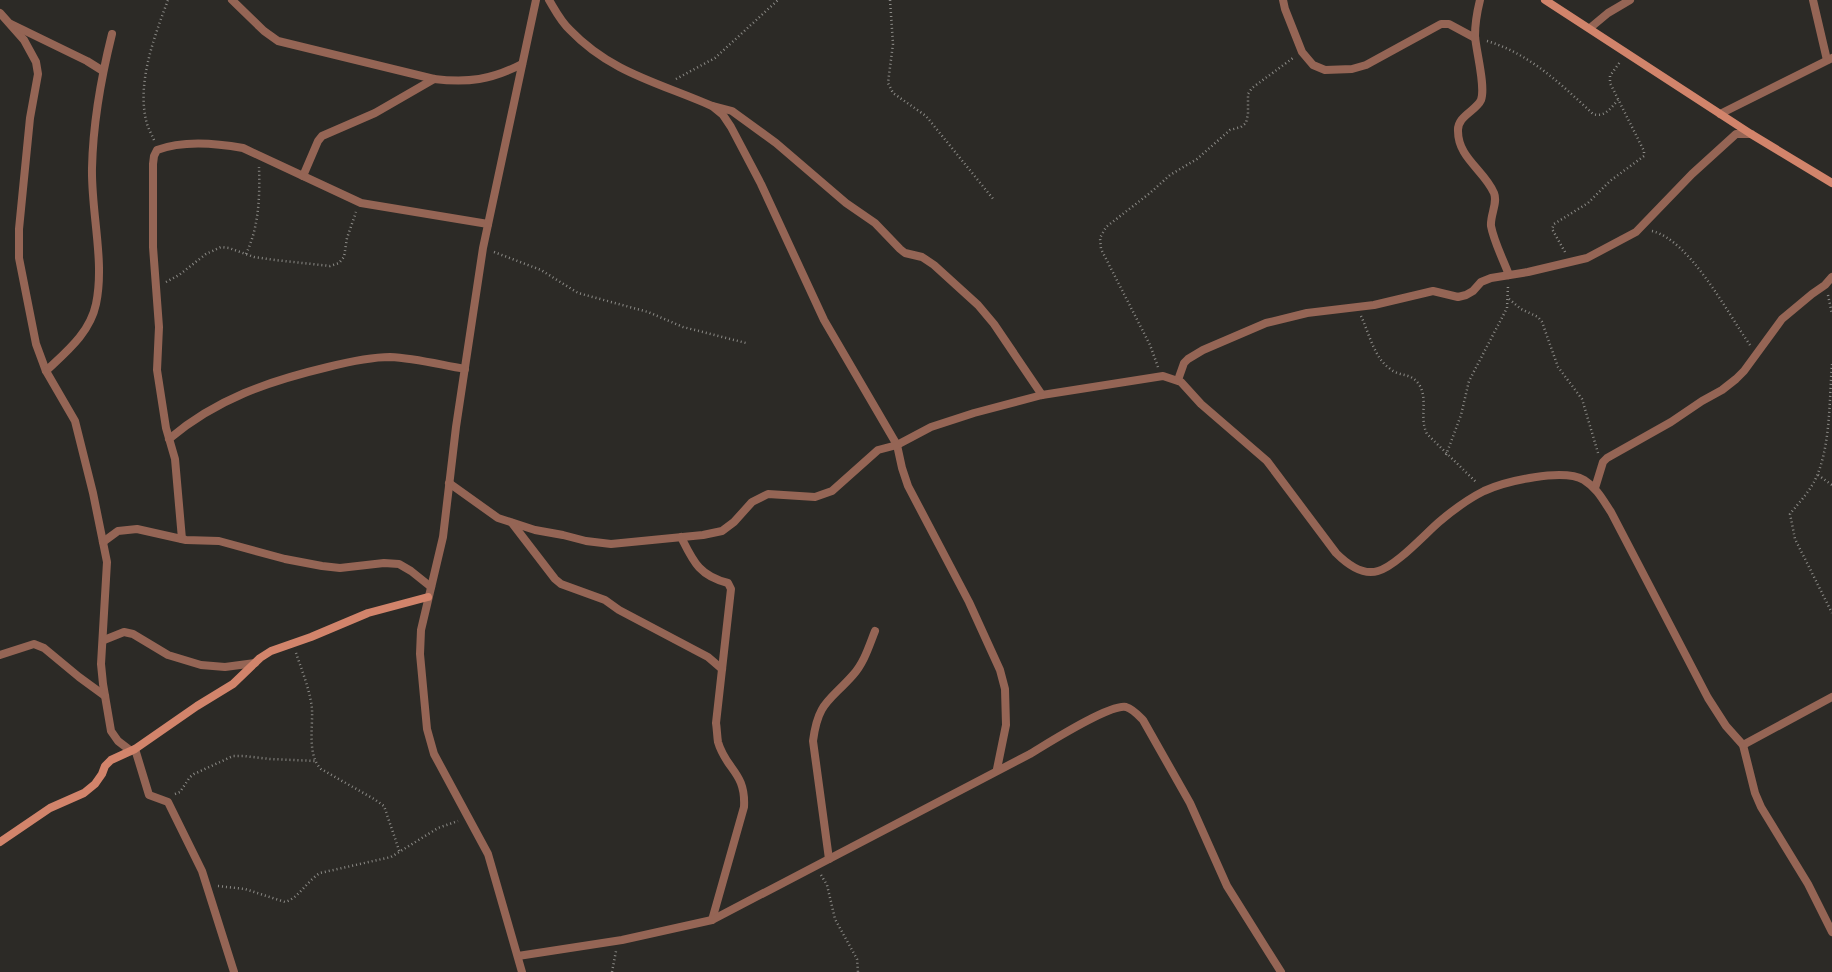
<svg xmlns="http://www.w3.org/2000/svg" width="1832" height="972" font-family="'Space Grotesk',sans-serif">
	<rect width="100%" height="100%" fill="#2c2a26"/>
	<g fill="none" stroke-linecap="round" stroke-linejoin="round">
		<g stroke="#8b8a86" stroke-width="2.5" stroke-dasharray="1 3" stroke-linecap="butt">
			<polyline points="890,0 893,44 888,83 893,93 926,116 994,200"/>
			<path d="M1487,41C1530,54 1561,84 1593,114C1604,118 1611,108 1618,100"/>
			<polyline points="676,79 715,58 778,0"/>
			<path d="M154,140C151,133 147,126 146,120C137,81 155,35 168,0"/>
			<path d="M1652,231C1690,240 1728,314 1750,345"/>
			<polyline points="494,252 541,270 578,293 648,312 683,327 746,343"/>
			<polyline points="1565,252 1552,229 1554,224 1588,203 1610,181 1644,156 1644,151 1610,83 1610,76 1620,62"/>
			<path d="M246,254C259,227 260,196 259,167"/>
			<polyline points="166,282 179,275 206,254 221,247 229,248 254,257 275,260 330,266 339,263 344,257 347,238 356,212"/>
			<polyline points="1828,295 1832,314"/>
			<polyline points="1509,299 1521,309 1538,317 1542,322 1558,367 1582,399 1598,453"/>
			<path d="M1361,316C1369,333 1374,357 1389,368C1400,378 1411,371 1420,386C1428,401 1419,418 1427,434L1477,483"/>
			<path d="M1832,364C1829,401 1831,449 1814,482C1808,493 1798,504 1790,514L1795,539L1832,613"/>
			<polyline points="1158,367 1150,345 1101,249 1100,238 1106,227 1150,193 1170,175 1197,159 1230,130 1241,127 1246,123 1248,114 1248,94 1252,88 1293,58"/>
			<polyline points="1446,455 1461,415 1469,381 1507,308 1508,286"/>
			<polyline points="1818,475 1832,485"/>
			<path d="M296,653C302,671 310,690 312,709C313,727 307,755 321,769L374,799L384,806L400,853"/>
			<polyline points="175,794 180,792 190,777 194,774 233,756 244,756 270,759 316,761"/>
			<polyline points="821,875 827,885 835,919 857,959 858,972"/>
			<path d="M218,886L245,889L285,902C299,898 307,881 320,873L391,857L438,828L458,821"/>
			<polyline points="612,972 616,951"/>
		</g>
		<g stroke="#956555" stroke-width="8">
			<path d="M232,0L264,31L278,41L434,79C468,83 491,80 522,64"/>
			<path d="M549,0C555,10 561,22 570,30C611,73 660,83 712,106L723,115L731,127L761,184L824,320L897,445L902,468L908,486L969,602L1000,670L1005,689L1006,725L997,769"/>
			<polyline points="1283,0 1285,9 1302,52 1313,65 1325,70 1352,69 1366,65 1441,24 1449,24 1475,38"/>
			<path d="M1480,0C1477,12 1475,23 1475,36C1476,51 1486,87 1481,100C1476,111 1457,116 1458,131C1458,158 1484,170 1494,193C1498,203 1490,215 1491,226C1494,242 1503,259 1509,275"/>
			<polyline points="1813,0 1827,60"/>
			<polyline points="0,13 24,40 36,62 38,74 30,118 19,229 19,258 36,344 46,371 75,421 93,493 107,562 101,664 103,684 111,731 118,741 131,751"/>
			<polyline points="11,24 87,61 103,71"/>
			<polyline points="1590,28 1608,13 1630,0"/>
			<polyline points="713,106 732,111 776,143 846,203 875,223 900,249 905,253 922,257 934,265 978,305 994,324 1042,395"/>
			<polyline points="1720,114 1832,58"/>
			<polyline points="303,176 318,141 322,136 375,113 434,79"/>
			<path d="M46,371C66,352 90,333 96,304C105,262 91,212 92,168C93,123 101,78 112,34"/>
			<polyline points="1178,380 1184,363 1188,359 1203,350 1266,323 1307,313 1374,305 1433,291 1458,297 1466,295 1473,291 1481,282 1491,278 1528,272 1587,258 1636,232 1692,174 1736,134 1751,134"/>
			<path d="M169,439C216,399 269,381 328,367C348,362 369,357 390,357C415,358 441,365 465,369"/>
			<path d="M449,483L498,518L535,530L563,535L586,541L611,544L703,535L722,531L734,522L752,502L768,494L815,497L832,491L878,450L897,445L931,427L974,413L1042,395L1163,376L1181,382L1201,404L1267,461L1336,553C1347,564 1362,576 1378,571C1396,566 1424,535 1439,522C1453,510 1468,499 1484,491C1506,481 1563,468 1584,480C1597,488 1603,500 1611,512L1708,698L1726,726L1743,745L1755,793L1761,807L1808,884L1832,932"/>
			<polyline points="1595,488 1603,462 1607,458 1671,422 1702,401 1722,390 1736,379 1744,371 1782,319 1812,294 1825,285 1832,277"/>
			<polyline points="512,523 555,579 561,584 605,600 619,610 708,657 722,669"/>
			<path d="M681,537C693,561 699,576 728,583L731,589L716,723C717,729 717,736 718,742C726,770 746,772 744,807L712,920"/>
			<path d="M182,539L175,459L166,428L157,370L159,327L153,247V164L154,156L157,150C183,140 216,143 243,148L361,203L488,224"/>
			<polyline points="103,542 118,531 137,529 186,540 219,541 285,559 322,566 340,568 384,563 399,564 411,571 431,587"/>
			<polyline points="104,640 124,632 133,634 168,655 201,665 225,667 255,663"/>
			<polyline points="0,655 34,644 44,648 79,677 105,696"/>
			<polyline points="1743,745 1832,697"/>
			<polyline points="135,749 149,795 168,802 202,871 234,972"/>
			<path d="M829,859L813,741C818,702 829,702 853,675C864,663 869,646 875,631"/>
			<path d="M518,956L622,940L712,920L1030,754C1047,744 1109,704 1126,707C1133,709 1139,716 1143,720L1190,803L1227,886L1281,972"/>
			<polyline points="522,972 488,854 434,754 427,729 420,654 421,630 443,537 456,427 483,248 536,0"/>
		</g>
		<g stroke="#d2846b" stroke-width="8">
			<polyline points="1545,0 1751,134 1832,183"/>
			<polyline points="0,842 50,808 84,793 95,784 102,774 105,766 111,760 135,749 197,706 233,684 260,658 271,651 311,637 368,613 428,597"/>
		</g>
	</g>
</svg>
